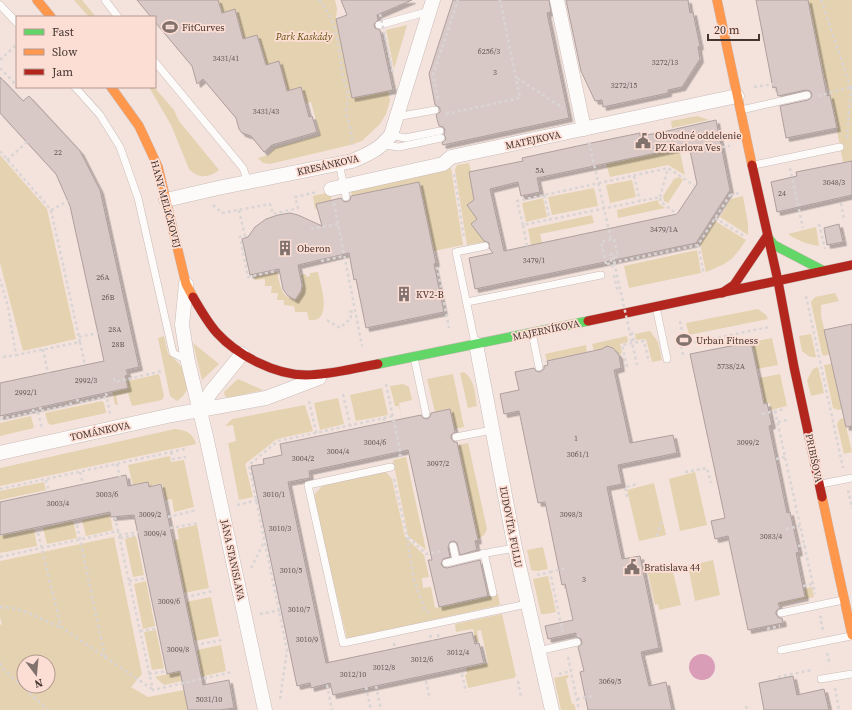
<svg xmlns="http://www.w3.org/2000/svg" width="852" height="710" font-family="'Source Serif 4',serif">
	<defs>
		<filter id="shadow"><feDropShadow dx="3.5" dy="3.5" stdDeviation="0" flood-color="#0004"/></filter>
	</defs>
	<rect width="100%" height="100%" fill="#f4e3dd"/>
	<g fill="#e5d2b0" fill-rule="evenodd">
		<polygon points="74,0 82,0 96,17 89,17"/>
		<polygon points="218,0 335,0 337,8 336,19 352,98 388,91 390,100 386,114 380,124 362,141 350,145 270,164 263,163 258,158 268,155 275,148 320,135 311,102 305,103 301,87 287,91 279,62 266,65 257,35 243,39 235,10 222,13"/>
		<polygon points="808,0 852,0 852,161 843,162 830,95 824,77"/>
		<polygon points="407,25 394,69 386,30"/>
		<path d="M149,87H154L174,110L179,121L219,170C209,178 198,179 189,169L171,125Z"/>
		<polygon points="697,116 709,120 672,128 671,121"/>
		<polygon points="679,148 685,175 668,165 610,177 606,163"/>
		<polygon points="0,155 47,209 76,339 23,351 0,263"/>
		<polygon points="469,163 471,171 469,172 474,200 467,205 477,219 471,224 483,239 484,239 485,242 467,245 455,170 457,165"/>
		<polygon points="451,168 463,245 434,251 419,182 352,196 350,188"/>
		<polygon points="679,177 683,180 668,203 664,201 663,196 674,179"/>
		<polygon points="632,180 636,197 610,203 606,185"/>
		<polygon points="594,188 598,206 552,215 548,197"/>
		<polygon points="330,192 336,222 327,206 315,209 313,196"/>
		<polygon points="743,196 748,224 748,235 720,217 731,199"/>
		<polygon points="543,198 547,217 526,222 522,203"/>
		<polygon points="658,200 659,204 665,208 618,218 617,210"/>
		<polygon points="592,215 594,223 540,234 542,243 531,245 528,229"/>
		<path d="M715,221L746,240C732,261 730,262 706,272L700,244Z"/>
		<path d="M816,227L819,246C807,244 798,241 788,234Z"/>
		<polygon points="697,250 701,273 629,288 624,266"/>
		<path d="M277,272C280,283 281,301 297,298C303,290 303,285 301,275L305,274L307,277L310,276V273L318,272C320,283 330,311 318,319C316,320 312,320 309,320L307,312H295L294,306L284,305V300H277L278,293H271L272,286H265V279L255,280L254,277Z"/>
		<polygon points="835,293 839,301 821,305 821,316 830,354 824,356 822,354 811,302 815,297"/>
		<polygon points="758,309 766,315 768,319 689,335 686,323"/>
		<polygon points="650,331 658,342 662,360 652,362 646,339 636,340 635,334"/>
		<path d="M811,334L816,357C810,358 807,355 802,351L799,336Z"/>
		<path d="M164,336L168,354C184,365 199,386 177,401L170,396L158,338Z"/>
		<polygon points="627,336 628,342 620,344 622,353 616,355 615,350 610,346 607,346 602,351 596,352 596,350 594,350 592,344"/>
		<polygon points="772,338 778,365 757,369 751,342"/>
		<polygon points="193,343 219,364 202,380"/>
		<polygon points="586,345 587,352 547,361 545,354"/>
		<polygon points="832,364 842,409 838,410 833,408 824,365"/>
		<polygon points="818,367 824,393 811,396 807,380 813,369"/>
		<path d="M464,372C475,380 475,394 477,406L468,408L460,373Z"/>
		<polygon points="159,374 164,396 162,400 132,406 128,393 116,396 118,404 115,405 111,385"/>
		<polygon points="453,374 464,427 454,429 450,409 435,412 427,379"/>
		<polygon points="780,374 787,406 771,410 770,403 760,405 759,398 763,397 759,378"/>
		<polygon points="238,379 263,390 228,398 225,396 224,392"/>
		<polygon points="403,384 409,387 412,400 399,403 402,420 399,406 395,406 390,386"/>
		<polygon points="382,388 388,415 356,421 350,395"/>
		<polygon points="338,398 344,424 320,430 314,403"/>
		<polygon points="102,401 104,403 106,413 51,425 48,423 45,413"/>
		<polygon points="305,405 313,431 277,439 245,464 253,497 239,500 228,443 236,441 233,425 225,426 232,419"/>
		<polygon points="31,416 34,428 0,436 0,423"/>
		<polygon points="844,418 852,452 844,454 837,424 840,419"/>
		<path d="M175,429C186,430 193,433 196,444L0,486V468Z"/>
		<polygon points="468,443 487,529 484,535 478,539 458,445"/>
		<polygon points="170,456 171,462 184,460 194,507 174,512 172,499 165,500 162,483 149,486 148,482 133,485 128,465"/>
		<polygon points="406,457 426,550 408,536 393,460"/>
		<polygon points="386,472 392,479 405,537 424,555 429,577 422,578 423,588 431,587 435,608 498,594 500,605 347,639 313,496 323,485"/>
		<polygon points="695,472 707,525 680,531 669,479"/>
		<polygon points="44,482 46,490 0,500 0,491"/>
		<polygon points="654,483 666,535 639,541 627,490"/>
		<polygon points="110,514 113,530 86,536 82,520"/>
		<polygon points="73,521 77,538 47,544 43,528"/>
		<polygon points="197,525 209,588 184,593 174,540 179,539 177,529"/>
		<polygon points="34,529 37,546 0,553 0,536"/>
		<polygon points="136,536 144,575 133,577 125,539"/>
		<path d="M114,537L142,674L131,687L148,697L184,690L188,710H0V625L2,624L0,617V561ZM24,662H48V686H24Z"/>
		<polygon points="543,547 548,569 537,571 531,570 527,550"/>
		<polygon points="713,560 720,595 695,601 688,566"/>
		<polygon points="672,568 681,605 659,610 658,604 655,605 648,573"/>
		<polygon points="548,576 556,612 546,614 541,614 533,579"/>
		<polygon points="146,581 155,626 143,629 134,584"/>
		<polygon points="812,587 814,597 779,604 778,603 805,597 804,589"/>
		<polygon points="211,597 219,636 195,641 186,602"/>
		<polygon points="502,614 516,676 514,678 468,688 465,675 467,674 466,668 488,663 481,630 477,631 479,642 476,642 473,629 456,632 455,624"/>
		<polygon points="156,630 164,668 152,670 144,632"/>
		<polygon points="221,645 226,671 164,685 155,677 200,667 197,650"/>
		<polygon points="568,675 569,677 566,679 572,704 574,704 576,710 561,710 554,678"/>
	</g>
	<circle fill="#d99db8" cx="702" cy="667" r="13"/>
	<g fill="#d8c9c7" stroke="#ae9f9d" fill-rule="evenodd" filter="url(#shadow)">
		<polygon points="137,0 218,0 222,13 235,9 243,39 257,35 266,65 279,61 287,91 301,87 309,117 312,116 317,132 272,145 264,152 251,136 242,133 239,129 236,118 203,79 197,84 192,66 155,22 155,17 151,17"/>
		<polygon points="341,0 412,0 377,15 378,20 374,24 375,28 380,30 393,90 352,98 336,19 347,15"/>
		<polygon points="453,0 549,0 551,12 547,13 569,118 443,145 442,143 446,139 444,134 445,130 443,127 439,126 436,115 440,112 440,109 439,107 435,105 429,74"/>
		<polygon points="566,0 688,0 690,13 693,12 696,27 700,46 698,47 700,59 682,87 668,90 668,93 603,107 602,100 595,101 581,71"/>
		<polygon points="756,0 808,0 827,96 830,95 837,128 786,138 780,106 808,100 811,98 812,94 810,91 806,90 778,96 776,87 773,88"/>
		<polygon points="0,77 23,101 29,96 80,151 100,190 139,367 126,370 128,375 125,376 128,388 0,416 0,383 104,361 70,206 56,174 0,113"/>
		<path d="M716,120L730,190L696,243L475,289L469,258L493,253L489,248V243L484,241L471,224L477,219L467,205L474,200L469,172L523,161L522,158L601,141L640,133V136L658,133ZM689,146L697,184L677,214L504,251L490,189L518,182L521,196L540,192L537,178Z"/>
		<polygon points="852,161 852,195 777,212 771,182 797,176 796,172"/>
		<polygon points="419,182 436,263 434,264 444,312 366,328 356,279 354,280 349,253 298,265 302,285 301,291 295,300 287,295 283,289 279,269 250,275 242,239 248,237 255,227 266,219 278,215 290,213 298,215 322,226 316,204 341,198 343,201 347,202 350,200 351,196"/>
		<polygon points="839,224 843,242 827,245 824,228"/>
		<polygon points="852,324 852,426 846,427 824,330"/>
		<polygon points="751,342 764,404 767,403 772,425 769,426 787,513 790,512 794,530 799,552 796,553 805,597 778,603 780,608 776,611 776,614 779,618 782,618 783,623 748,630 728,536 715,539 711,521 725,518 690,354"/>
		<polygon points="607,346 613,348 619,355 621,368 614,370 630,443 673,435 677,453 618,465 622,484 607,487 622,559 640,556 659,648 641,652 649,686 666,682 672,710 588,710 580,672 584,671 578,647 582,644 581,639 576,637 576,633 548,639 545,626 573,620 565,584 562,585 545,502 538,503 519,411 504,414 500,394 519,390 515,372 534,368 536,371 540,372 544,369 544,366 548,365 547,361 602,349"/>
		<polygon points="450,409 455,432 451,435 451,438 454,442 457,442 478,540 475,541 477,550 460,555 457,543 454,541 450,542 448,547 450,557 443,559 441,564 443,567 447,568 480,560 488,596 439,607 428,560 432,560 408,450 309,471 310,478 288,482 326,663 472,632 475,644 479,643 484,663 333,695 330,683 311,688 310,683 297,686 251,466 264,464 263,459 282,455 280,444 421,415 423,418 427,419 430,417 431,413"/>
		<polygon points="126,475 128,486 148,482 149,487 161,484 203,685 229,680 234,708 220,710 188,710 180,671 167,674 134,515 111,517 110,512 0,535 0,502"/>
		<polygon points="793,676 797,695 824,689 829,710 764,710 759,683"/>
	</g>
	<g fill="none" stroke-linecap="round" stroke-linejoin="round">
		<defs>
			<g id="lane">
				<polyline points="105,0 118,17"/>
				<polyline points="0,5 17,23"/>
				<polyline points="379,25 430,11"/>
				<polyline points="155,62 243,168 248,182"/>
				<polyline points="75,87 100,115 120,147 138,198 173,353 188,361"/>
				<polyline points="741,110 807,95"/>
				<polyline points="396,117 435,110"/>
				<polyline points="391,135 405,138 440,131"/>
				<polyline points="383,145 399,147 441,138"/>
				<polyline points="339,163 346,197"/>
				<polyline points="754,165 840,147"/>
				<polyline points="467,302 601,275"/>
				<polyline points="656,307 667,359"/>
				<polyline points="532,333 539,367"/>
				<polyline points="475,343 456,252 485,246"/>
				<polyline points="414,357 426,414"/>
				<polyline points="456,437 492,430"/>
				<polyline points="391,467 308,485 343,643 527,604"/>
				<polyline points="821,484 852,478"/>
				<polyline points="453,546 456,560"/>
				<polyline points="484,553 493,593"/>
				<polyline points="446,563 492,552 515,548"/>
				<polyline points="781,613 843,600"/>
				<polyline points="781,650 851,636"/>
				<polyline points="538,651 577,642"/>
				<polyline points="821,679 852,674"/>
			</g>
			<g id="street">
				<polyline points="557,0 584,129"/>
				<polyline points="331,189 443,164 451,157 737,96"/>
				<path d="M166,200L218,188L352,161C369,154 380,149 391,135L433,0"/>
				<polyline points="186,284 182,325 188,362 206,436 265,710"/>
				<polyline points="476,344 515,548 552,710"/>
				<polyline points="200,410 211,392 242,354"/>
				<polyline points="0,453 172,415 266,398 319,378"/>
			</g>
			<g id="fast">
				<polyline points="767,236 774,245 824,271"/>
				<polyline points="378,364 588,321"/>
			</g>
			<g id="slow">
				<polyline points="37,0 51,17"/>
				<polyline points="717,0 752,165"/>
				<polyline points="111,87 139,126 158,167 186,284 193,297"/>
				<polyline points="822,497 852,635"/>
			</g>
			<g id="jam">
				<polyline points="752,165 778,281 794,367 822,497"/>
				<polyline points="722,293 734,285 767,236"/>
				<path d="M193,297C200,309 208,323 217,333C237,355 275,375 306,375C330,375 354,368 378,364"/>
				<polyline points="588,321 852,265"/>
			</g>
		</defs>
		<use href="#lane" stroke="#cabbb6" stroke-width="8"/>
		<use href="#street" stroke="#cabbb6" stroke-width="15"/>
		<use href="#fast" stroke="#cabbb6" stroke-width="10"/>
		<use href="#slow" stroke="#cabbb6" stroke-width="10"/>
		<use href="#jam" stroke="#cabbb6" stroke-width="10"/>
		<g stroke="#dad5d4" stroke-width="2.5" stroke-dasharray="3 3" stroke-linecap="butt">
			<path d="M319,0C337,20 339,47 342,72C343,80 348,88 348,96C348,101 346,107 346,112C348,123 353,133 352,145"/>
			<polyline points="821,0 851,88"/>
			<polyline points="0,60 15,46"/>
			<polyline points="391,63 393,74"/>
			<polyline points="0,68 17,86"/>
			<polyline points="517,78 563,108"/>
			<polyline points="754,87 773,84"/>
			<polyline points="818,96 851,87"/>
			<polyline points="438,99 433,75 458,0"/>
			<polyline points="446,114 520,98 500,0"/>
			<polyline points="847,138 851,88 852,85"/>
			<polyline points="589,142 611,239"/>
			<polyline points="722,147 730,146"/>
			<polyline points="0,151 51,210 80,342 16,355 8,307 0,279"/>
			<polyline points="7,160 27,142"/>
			<polyline points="790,168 803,228"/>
			<polyline points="454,174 464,238"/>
			<polyline points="634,176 640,201"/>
			<polyline points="544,195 550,220"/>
			<polyline points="730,195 739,193"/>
			<polyline points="660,197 668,168"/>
			<polyline points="334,203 362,346"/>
			<polyline points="841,203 844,219"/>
			<polyline points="213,205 222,213 270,204 273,214 298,208 295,197 317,192"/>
			<polyline points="51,210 68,201"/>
			<polyline points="239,210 245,236 240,237 248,277 276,271 276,270"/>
			<polyline points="715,218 744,236"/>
			<polyline points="819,224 825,249"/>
			<polyline points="523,225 517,201 668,168 695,186"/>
			<polyline points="311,229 338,224"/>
			<polyline points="698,245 704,275"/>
			<polyline points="527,246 523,225 660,197 661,202 677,214"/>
			<polyline points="612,254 610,255 613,270"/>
			<polyline points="321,261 344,256"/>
			<polyline points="606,264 601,242 614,239 618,256 613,257 612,253"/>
			<polyline points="607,264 698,245 730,195 729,192"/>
			<polyline points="437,267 449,328"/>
			<polyline points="614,275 618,293"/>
			<polyline points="806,296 843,468"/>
			<polyline points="327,320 340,328 351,318 350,312 354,311"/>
			<polyline points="680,321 683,336"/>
			<polyline points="632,332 634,342"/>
			<polyline points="79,337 98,333"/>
			<polyline points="80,342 85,365"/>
			<polyline points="43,349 48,373"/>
			<polyline points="683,355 681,345 769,327"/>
			<polyline points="3,357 16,355"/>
			<polyline points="627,367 622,345 644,341 649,362"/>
			<polyline points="114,378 115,382 162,371"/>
			<polyline points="386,384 401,455 396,456"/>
			<polyline points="106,393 110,414"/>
			<polyline points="343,394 351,429"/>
			<polyline points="77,399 78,403 106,397"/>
			<polyline points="309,401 317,436"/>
			<polyline points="40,407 41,411"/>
			<polyline points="33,409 34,413"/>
			<polyline points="775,411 815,594"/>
			<polyline points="38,412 42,429"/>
			<polyline points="762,414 785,409"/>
			<polyline points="384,418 384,422"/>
			<polyline points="0,419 71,405 70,401"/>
			<polyline points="778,422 788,420"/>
			<polyline points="171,452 173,459 186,457"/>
			<polyline points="776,459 785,457"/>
			<polyline points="117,464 120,477"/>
			<polyline points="80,472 83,484"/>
			<polyline points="685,472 707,468 711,483"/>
			<polyline points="394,479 407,536 426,554 441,551"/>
			<polyline points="46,480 49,491"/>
			<polyline points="0,489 185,449"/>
			<polyline points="848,490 852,508"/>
			<polyline points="627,497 625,487 638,484"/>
			<polyline points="237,505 258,500"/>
			<polyline points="115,517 118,531"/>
			<polyline points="168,517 197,510"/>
			<polyline points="77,525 105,657"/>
			<polyline points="170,528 199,523"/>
			<polyline points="786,529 800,526"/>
			<polyline points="38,533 61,627 152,689"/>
			<polyline points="119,535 138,532"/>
			<polyline points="657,536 662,520"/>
			<polyline points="407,537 414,580 425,610 429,613"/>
			<polyline points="120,538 138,535"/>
			<polyline points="798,546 805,545"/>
			<polyline points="0,557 118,531 153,690 232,672"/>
			<polyline points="251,568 263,544 267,543"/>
			<polyline points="550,572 566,568"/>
			<polyline points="537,575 550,572 563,634"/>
			<polyline points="129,581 147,578"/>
			<polyline points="803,586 813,584"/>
			<polyline points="191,596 213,591"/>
			<path d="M0,607C22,607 40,619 60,627"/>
			<polyline points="260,614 282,610"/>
			<polyline points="822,617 820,617 823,630"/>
			<polyline points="767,629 780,626"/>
			<polyline points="140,631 158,628"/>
			<polyline points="438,634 439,639"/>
			<polyline points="430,635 432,641"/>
			<polyline points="394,643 395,649"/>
			<polyline points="201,644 222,640"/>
			<polyline points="827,653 830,665"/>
			<polyline points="568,657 579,710"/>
			<polyline points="0,663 2,668 48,710"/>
			<polyline points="149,674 167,671"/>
			<polyline points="462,674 466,692"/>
			<polyline points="559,674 571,671"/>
			<polyline points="778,677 812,670"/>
			<polyline points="426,681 430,699"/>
			<polyline points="518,681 521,697"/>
			<polyline points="327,685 332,710"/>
			<polyline points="376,686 381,710"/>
			<polyline points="366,687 371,710"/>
			<polyline points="835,688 839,710"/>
			<polyline points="280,699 287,650 249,465 278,441 393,416"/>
			<polyline points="577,699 593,696"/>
			<polyline points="746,706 747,710"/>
		</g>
		<use href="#lane" stroke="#fdfbfa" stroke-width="7"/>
		<use href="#street" stroke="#fdfbfa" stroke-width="14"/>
		<use href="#fast" stroke="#63d668" stroke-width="9"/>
		<use href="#slow" stroke="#ff974d" stroke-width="9"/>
		<use href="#jam" stroke="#b3261e" stroke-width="9"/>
		<g stroke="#dad5d4" stroke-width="2.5" stroke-dasharray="3 3" stroke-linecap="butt">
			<polyline points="380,14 391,63"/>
			<polyline points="613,257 637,365"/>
		</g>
	</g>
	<defs>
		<symbol id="stadium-bare" viewBox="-9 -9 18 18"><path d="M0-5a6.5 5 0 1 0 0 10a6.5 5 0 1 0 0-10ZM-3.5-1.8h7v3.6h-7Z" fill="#82726d" stroke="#fdded4" stroke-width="2.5" paint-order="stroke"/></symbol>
		<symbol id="civic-bare" viewBox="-9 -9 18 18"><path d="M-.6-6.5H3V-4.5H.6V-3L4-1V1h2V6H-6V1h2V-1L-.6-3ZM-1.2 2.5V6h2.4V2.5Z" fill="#82726d" stroke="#fdded4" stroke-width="2.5" paint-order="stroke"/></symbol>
		<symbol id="building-bare" viewBox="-9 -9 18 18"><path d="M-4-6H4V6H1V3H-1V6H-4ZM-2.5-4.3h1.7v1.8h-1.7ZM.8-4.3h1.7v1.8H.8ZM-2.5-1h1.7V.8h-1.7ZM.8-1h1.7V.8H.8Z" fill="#82726d" stroke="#fdded4" stroke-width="2.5" paint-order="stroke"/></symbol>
	</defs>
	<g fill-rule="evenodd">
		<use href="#stadium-bare" x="159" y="16" width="22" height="22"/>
		<use href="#civic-bare" x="632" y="130" width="22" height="22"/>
		<use href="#building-bare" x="274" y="237" width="22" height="22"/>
		<use href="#building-bare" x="393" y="283" width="22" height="22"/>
		<use href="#stadium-bare" x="673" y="329" width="22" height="22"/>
		<use href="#civic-bare" x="621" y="556" width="22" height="22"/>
	</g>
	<g text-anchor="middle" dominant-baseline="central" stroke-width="3.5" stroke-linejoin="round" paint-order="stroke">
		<g font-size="8" fill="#695a56">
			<text x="489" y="51">6256/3</text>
			<text x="226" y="58">3431/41</text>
			<text x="665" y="62">3272/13</text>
			<text x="495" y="72">3</text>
			<text x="624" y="85">3272/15</text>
			<text x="266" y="111">3431/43</text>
			<text x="58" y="152">22</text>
			<text x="540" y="170">5A</text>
			<text x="834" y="182">3048/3</text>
			<text x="782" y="193">24</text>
			<text x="664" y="229">3479/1A</text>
			<text x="534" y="260">3479/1</text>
			<text x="103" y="277">26A</text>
			<text x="108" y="297">26B</text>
			<text x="115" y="329">28A</text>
			<text x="118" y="344">28B</text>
			<text x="731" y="366">5738/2A</text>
			<text x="86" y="380">2992/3</text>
			<text x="26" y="392">2992/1</text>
			<text x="576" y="438">1</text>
			<text x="375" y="442">3004/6</text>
			<text x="748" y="442">3099/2</text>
			<text x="338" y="451">3004/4</text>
			<text x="578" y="454">3061/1</text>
			<text x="303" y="458">3004/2</text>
			<text x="438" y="463">3097/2</text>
			<text x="107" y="494">3003/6</text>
			<text x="274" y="494">3010/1</text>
			<text x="58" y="503">3003/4</text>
			<text x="150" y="514">3009/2</text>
			<text x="571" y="514">3098/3</text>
			<text x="280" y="528">3010/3</text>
			<text x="155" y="533">3009/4</text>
			<text x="771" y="536">3083/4</text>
			<text x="291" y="570">3010/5</text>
			<text x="584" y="579">3</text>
			<text x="169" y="601">3009/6</text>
			<text x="299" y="609">3010/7</text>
			<text x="307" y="639">3010/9</text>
			<text x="178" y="649">3009/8</text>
			<text x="458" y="652">3012/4</text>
			<text x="422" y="659">3012/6</text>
			<text x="384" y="667">3012/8</text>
			<text x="353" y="674">3012/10</text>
			<text x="610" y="681">3069/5</text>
			<text x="209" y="699">5031/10</text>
		</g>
		<g font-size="10" fill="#443530" stroke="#fdded4" text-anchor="start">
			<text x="182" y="27">FitCurves</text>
			<text x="655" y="135">Obvodné oddelenie<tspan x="655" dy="12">PZ Karlova Ves</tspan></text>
			<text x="297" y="248">Oberon</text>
			<text x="416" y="294">KV2-B</text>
			<text x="696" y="340">Urban Fitness</text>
			<text x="644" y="567">Bratislava 44</text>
		</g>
		<g font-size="10" font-style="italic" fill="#65510f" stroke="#fdded4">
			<text x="304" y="36">Park Kaskády</text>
		</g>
		<g font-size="10" fill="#443530" stroke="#fdded4">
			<text transform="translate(533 140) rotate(-12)">MATEJKOVA</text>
			<text transform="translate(328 165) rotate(-13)">KRESÁNKOVA</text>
			<text transform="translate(166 204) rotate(75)">HANY MELIČKOVEJ</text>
			<text transform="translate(546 330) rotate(-12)">MAJERNÍKOVA</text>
			<text transform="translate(100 431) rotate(-12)">TOMÁNKOVA</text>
			<text transform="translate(814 458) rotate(78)">PRIBIŠOVA</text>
			<text transform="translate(511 527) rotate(79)">ĽUDOVÍTA FULLU</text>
			<text transform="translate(233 560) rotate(78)">JÁNA STANISLAVA</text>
		</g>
	</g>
	<rect x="16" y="16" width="140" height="72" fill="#fdded4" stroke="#b39a92"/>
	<rect x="24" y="29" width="20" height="6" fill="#63d668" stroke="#b39a92"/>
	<text x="52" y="36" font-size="12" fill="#443530">Fast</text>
	<rect x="24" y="49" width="20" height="6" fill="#ff974d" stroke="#b39a92"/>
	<text x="52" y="56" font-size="12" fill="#443530">Slow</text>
	<rect x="24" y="69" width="20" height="6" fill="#b3261e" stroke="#b39a92"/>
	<text x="52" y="76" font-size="12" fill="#443530">Jam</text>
	<g transform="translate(36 674) rotate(164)"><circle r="19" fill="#fdded4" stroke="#b39a92"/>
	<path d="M0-3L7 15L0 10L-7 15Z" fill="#82726d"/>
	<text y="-6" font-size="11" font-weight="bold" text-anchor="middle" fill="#443530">N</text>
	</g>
	<path d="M708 34v6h51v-6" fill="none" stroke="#443530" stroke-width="2"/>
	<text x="714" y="34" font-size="12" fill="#443530" stroke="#fdded4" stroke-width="3" paint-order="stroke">20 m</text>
</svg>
